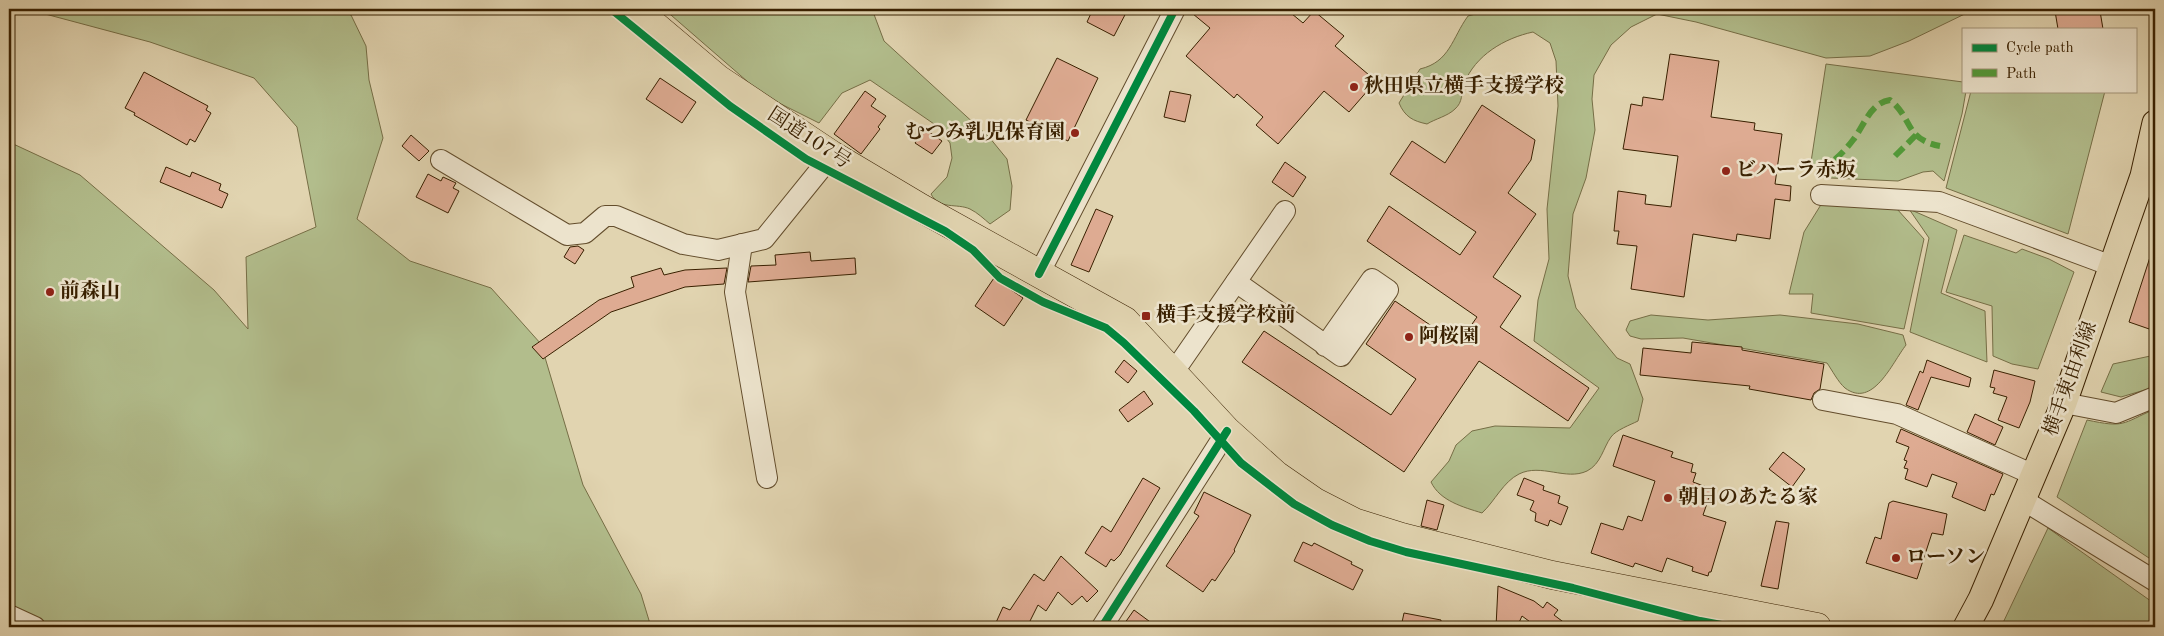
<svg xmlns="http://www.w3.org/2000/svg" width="2164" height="636" font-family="'Old Standard TT','Noto Serif JP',serif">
	<rect width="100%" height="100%" fill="#e1d4b0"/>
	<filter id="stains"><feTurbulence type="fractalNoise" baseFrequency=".004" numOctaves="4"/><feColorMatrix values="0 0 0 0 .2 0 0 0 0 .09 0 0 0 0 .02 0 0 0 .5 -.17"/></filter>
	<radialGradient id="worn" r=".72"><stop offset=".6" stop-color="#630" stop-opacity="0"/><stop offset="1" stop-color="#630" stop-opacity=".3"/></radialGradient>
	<g fill="#b2bd8c" stroke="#766e46">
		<polygon points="9,9 335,9 351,15 366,46 369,80 383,138 357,219 410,261 491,288 541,344 583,485 641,594 651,627 58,627 9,609 9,142 80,175 214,290 248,329 246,257 316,227 297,127 254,78 150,42 34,11 9,15"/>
		<path d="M664,9H872L884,41L989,137L1007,159L1012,186L1010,210L990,224C984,219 978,213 970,209C957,203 939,210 931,194L947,177L952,158L950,143L937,126L870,80L842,93L819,123L763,95Z"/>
		<path d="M1494,9H1975L1909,41L1870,56L1826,58L1696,22L1657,14L1631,27L1611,45L1594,75L1592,99L1595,130L1586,178L1573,214L1568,276L1576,308L1617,358L1630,364L1643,399L1638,421C1630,425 1616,430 1611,437C1603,448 1601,464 1587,471C1566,481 1541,463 1519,474C1503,482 1495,501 1482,513C1463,507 1440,501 1431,482L1449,461L1456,445L1472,431L1495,426L1570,428L1599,388L1534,341L1538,300L1549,259L1547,209L1558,106L1556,61L1550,43L1533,32C1505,38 1475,55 1464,84C1461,94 1463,102 1455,109C1448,116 1435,119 1427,124C1413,121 1405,117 1399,103L1420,69C1450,62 1452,38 1468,16Z"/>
		<polygon points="1826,64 1963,82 1963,91 1966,91 1962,114 1944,181 1933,171 1923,172 1898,181 1831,178 1811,162"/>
		<polygon points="1971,91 2105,91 2068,234 1946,188"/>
		<polygon points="1822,203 1897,209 1924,239 1904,329 1811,313 1813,294 1789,294 1804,232"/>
		<polygon points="1909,209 1957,230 1941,293 1985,311 1987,362 1910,332 1929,238"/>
		<polygon points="1964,235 2016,253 2022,249 2049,259 2074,272 2038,369 2012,364 1993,356 1992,306 1946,292"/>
		<path d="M1651,315L1708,320L1780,315L1858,324L1903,335L1906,345C1892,363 1873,409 1845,388C1838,382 1832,370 1827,363L1683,338L1641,339L1630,336L1626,330L1630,321Z"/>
		<polygon points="2155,355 2155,387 2121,397 2101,392 2113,364"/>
		<path d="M2155,409V562L2057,497L2087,420C2125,428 2121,424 2155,409Z"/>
		<polygon points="2048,528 2155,604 2155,627 2001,627"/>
	</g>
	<g fill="#deab92" stroke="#392000">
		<polygon points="1093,9 1128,9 1114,36 1087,22"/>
		<polygon points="1187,9 1286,9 1303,23 1314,11 1344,36 1335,46 1376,81 1349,112 1324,91 1278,144 1256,125 1263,117 1237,94 1234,98 1186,56 1210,28"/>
		<polygon points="2069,9 2070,12 2085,9 2085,14 2100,11 2103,29 2058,29 2055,11"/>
		<polygon points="1670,54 1719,61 1711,117 1755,123 1754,130 1782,134 1775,184 1791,186 1790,201 1775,199 1770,239 1737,234 1736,241 1693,234 1684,297 1631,289 1637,246 1617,244 1619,231 1614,231 1618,191 1646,195 1645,204 1671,207 1678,156 1623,149 1631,104 1642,106 1643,97 1663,100"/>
		<polygon points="1057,58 1098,78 1068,141 1026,120"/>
		<polygon points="144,72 208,106 206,110 211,113 195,142 190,139 187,145 134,115 135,113 125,108"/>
		<polygon points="660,78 696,102 682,123 646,99"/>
		<polygon points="865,91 876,99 871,106 886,116 878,127 880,129 861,154 834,134"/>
		<polygon points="1170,91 1191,95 1185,122 1164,117"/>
		<polygon points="1482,105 1535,140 1531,160 1508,193 1536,214 1493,277 1521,296 1500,327 1589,388 1568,421 1479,361 1404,472 1242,362 1264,331 1391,415 1416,379 1366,344 1395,301 1458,344 1477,317 1367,241 1389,206 1460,255 1476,232 1390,174 1412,141 1445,163"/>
		<polygon points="925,129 942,141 932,154 915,143"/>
		<polygon points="411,135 429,151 419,161 402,146"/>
		<polygon points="1285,162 1306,177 1293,197 1272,182"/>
		<polygon points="166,167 190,177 192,172 221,184 219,190 228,194 222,208 160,182"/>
		<polygon points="428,174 441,181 443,177 456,183 453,188 459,191 448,213 416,197"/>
		<polygon points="1096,209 1113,216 1089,272 1071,265"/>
		<polygon points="578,246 584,250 575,264 564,257 570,247"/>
		<polygon points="2152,251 2155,251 2155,331 2129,322"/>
		<polygon points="810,252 811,261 855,258 856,274 748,282 751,266 776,265 775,255"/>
		<polygon points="661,268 664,275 685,270 727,268 724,284 685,287 611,312 543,359 532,347 599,300 634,287 631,277"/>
		<polygon points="994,278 1023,298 1004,326 975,306"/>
		<polygon points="1692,342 1742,347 1742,350 1824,364 1820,389 1814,393 1811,400 1749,389 1750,386 1640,375 1643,348 1691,353"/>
		<polygon points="1124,360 1137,371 1128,383 1115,372"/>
		<polygon points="1927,360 1971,378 1969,387 1931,377 1918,410 1906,405 1920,371 1923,373"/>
		<polygon points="1994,370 2035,381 2030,402 2019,428 1998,420 2007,397 1993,393 1995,388 1990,387"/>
		<polygon points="1144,391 1153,404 1128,422 1119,410"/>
		<polygon points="1975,414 2003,427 1995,445 1967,432"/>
		<polygon points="1901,429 2003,474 1994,495 1991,494 1985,511 1952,497 1957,483 1932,474 1927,487 1905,479 1908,469 1904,468 1907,461 1904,460 1909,447 1896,442"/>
		<polygon points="1623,435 1673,452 1671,457 1693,464 1691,472 1696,473 1693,482 1712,489 1703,515 1726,522 1711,572 1709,572 1708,576 1692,571 1693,567 1667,558 1662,572 1635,563 1633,567 1591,553 1601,523 1623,530 1628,516 1642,521 1655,481 1613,466"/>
		<polygon points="1783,452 1805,469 1792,487 1769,469"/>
		<polygon points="1143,478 1160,488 1120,555 1114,561 1111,559 1106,567 1085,553 1102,526 1111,532"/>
		<polygon points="1524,478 1544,486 1543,490 1560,496 1558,503 1568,507 1561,525 1550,520 1548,526 1535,521 1536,513 1530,510 1534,501 1517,495"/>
		<polygon points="1204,492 1251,515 1234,550 1235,551 1215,581 1212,579 1203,592 1166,566 1199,516 1194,513"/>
		<polygon points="1427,500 1444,505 1437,530 1421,526"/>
		<polygon points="1893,501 1947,514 1943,535 1932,533 1917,579 1866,563 1875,537 1881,539 1889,503"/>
		<polygon points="1776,521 1789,523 1778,589 1761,586"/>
		<polygon points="1303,542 1312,546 1314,543 1352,562 1351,564 1363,570 1353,590 1294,561"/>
		<polygon points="1061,556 1098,591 1087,602 1082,596 1072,605 1058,592 1046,611 1038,605 1027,627 994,627 1003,607 1010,610 1034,574 1044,581"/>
		<polygon points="1498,586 1534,601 1543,608 1547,602 1558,610 1554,615 1570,627 1537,627 1522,616 1517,627 1496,627"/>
		<polygon points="1134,610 1157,627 1122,627"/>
		<polygon points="1404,613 1441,620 1441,627 1401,627"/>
	</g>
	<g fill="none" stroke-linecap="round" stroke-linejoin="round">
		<defs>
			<g id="minor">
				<polyline points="441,160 567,235 585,233 605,216 616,216 683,244 718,250 764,239 832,155"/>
				<polyline points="1821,195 1939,202 2112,266"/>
				<polyline points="742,244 735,292 767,478"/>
				<polyline points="1039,274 1175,9"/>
				<polyline points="1236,282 1341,356 1388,290 1372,279 1325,346"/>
				<polyline points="1173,373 1285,211"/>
				<polyline points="1823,400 1897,414 2034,475"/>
				<polyline points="2064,403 2116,413 2155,397"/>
				<polyline points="2023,500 2155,581"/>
				<polyline points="9,615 35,627"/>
				<polyline points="1102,627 1227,431"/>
			</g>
			<polyline id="major" points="1966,627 1981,599 2064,403 2143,176 2155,123"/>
			<polyline id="highway" points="635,9 718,79 832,155 921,208 1125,321 1227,431 1276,475 1315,502 1354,522 1402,537 1552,575 1817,627"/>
		</defs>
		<use href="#minor" stroke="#634d2c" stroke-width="22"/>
		<use href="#major" stroke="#392000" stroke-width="27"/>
		<use href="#highway" stroke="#392000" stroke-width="29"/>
		<use href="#minor" stroke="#ece3cc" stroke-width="20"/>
		<use href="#major" stroke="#e1d4b0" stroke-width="25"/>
		<use href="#highway" stroke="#e1d4b0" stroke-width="28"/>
		<g stroke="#529a39" stroke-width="6" stroke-dasharray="12 6" stroke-linecap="butt">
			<polyline points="1895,156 1916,135"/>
			<path d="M1821,171C1833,162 1844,152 1853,140C1864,126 1870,103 1890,100C1913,118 1904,139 1940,146"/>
		</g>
		<defs>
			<g id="cycleway">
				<polyline points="611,9 730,106 806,159 945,231 973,250 1000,278 1043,302 1106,328 1124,343 1194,411 1241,463 1294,504 1332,525 1370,541 1406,552 1573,588 1700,621 1732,627"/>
				<polyline points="1039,274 1175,9"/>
				<polyline points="1102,627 1227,431"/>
			</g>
		</defs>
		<use href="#cycleway" stroke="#ece3cc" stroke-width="11"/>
		<use href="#cycleway" stroke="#00873e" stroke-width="8"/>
	</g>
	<g fill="#8f2418" stroke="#ece3cc" stroke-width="2">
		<circle cx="1354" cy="87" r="5"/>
		<circle cx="1075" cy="133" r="5"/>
		<circle cx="1726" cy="171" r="5"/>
		<circle cx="50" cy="292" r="5"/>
		<rect x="1141" y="311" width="10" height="10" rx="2.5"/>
		<circle cx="1409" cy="337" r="5"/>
		<circle cx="1668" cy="498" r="5"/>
		<circle cx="1896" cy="558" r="5"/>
	</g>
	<g text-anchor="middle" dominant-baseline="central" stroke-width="5" stroke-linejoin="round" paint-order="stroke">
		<g font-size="20" font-weight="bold" fill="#392000" stroke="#ece3cc" text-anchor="start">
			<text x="1364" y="87">秋田県立横手支援学校</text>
			<text x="1065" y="133" text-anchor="end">むつみ乳児保育園</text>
			<text x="1736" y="171">ビハーラ赤坂</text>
			<text x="60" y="292">前森山</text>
			<text x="1156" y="316">横手支援学校前</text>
			<text x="1419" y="337">阿桜園</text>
			<text x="1678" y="498">朝日のあたる家</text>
			<text x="1906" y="558">ローソン</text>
		</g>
		<g font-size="20" fill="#392000" stroke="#ece3cc">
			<text transform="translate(809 139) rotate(33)">国道107号</text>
			<text transform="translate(2071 379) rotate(-70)">横手東由利線</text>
		</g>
	</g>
	<rect width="2164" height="636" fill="none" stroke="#e1d4b0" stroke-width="30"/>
	<rect x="10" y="10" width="2144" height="616" fill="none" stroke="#392000" stroke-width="2.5"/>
	<rect x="15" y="15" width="2134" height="606" fill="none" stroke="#392000"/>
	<rect x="1962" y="28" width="175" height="65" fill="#ece3cc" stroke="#a4957a"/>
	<rect x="1972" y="44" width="25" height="8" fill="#00873e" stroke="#a4957a"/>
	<text x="2006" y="52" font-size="15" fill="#392000">Cycle path</text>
	<rect x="1972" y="69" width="25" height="8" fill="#529a39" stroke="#a4957a"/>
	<text x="2006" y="78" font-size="15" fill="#392000">Path</text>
	<rect width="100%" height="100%" filter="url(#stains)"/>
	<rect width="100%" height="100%" fill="url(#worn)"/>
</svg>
